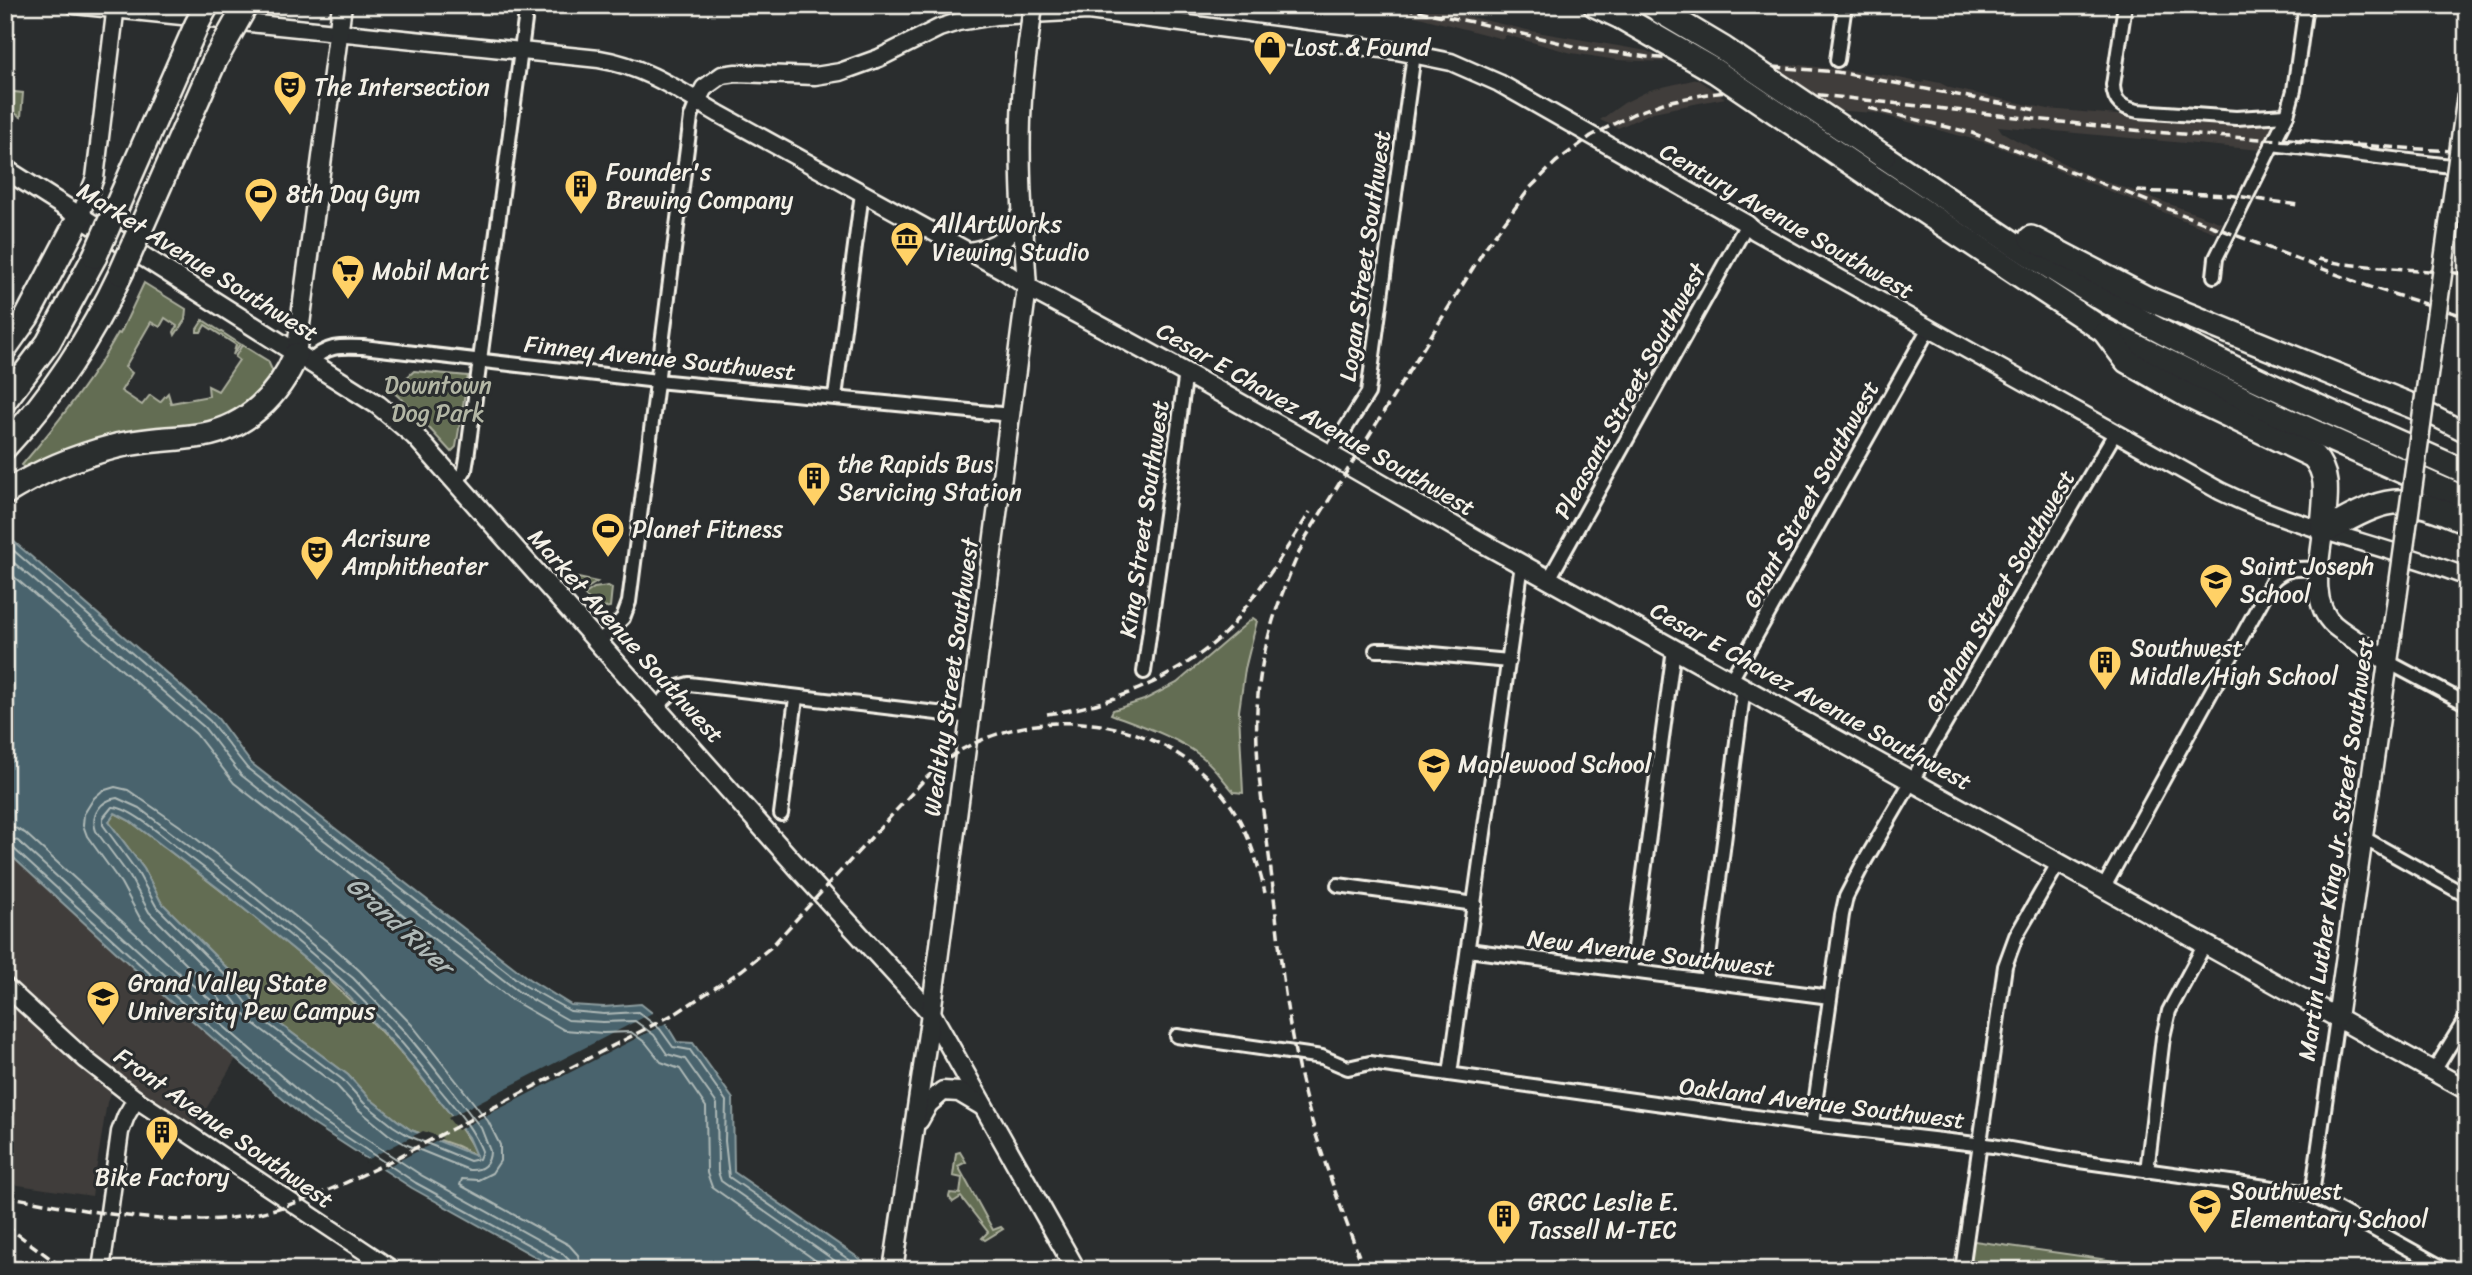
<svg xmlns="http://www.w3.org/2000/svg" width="2472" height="1275" font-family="Sriracha,sans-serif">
	<rect width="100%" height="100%" fill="#2a2d2e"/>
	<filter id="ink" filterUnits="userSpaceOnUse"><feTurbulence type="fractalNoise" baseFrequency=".0143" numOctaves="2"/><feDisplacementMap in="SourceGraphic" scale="14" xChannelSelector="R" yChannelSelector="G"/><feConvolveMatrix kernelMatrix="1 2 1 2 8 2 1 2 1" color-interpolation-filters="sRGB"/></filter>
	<g filter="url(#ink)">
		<g fill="#403d3b">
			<polygon points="1373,5 1419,5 1531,31 1647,51 1668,62 1617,60 1572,53 1506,35 1503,39"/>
			<polygon points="1800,65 1884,75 1923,83 1925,80 1940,83 1950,88 2048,109 2188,121 2252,124 2273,121 2275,128 2261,150 1998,126 2002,132 2016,140 2081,172 2222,223 2216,233 1991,144 1875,113 1832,110 1767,66"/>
			<polygon points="1697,79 1725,98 1653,112 1618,128 1600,120 1624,103 1650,90"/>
			<polygon points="2467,238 2467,307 2459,305"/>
			<polygon points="5,850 165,997 237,1057 194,1129 120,1075 107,1102 92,1196 5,1183"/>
		</g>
		<g fill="#636d53" stroke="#acaf9e" stroke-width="2">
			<polygon points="5,91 23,93 21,117 5,107"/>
			<path d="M144,283L186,309L185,320L175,335L174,332L177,326L165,318L160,327L151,322L125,367L132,373L121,391L142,405L150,395L160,402L168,393L171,403L209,396L208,386L218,391L239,360L235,357L242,345L268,361L272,370L275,369C269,393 239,410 218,420L26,473L22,465C58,423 91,381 118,333L120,334Z"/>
			<polygon points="203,320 240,344 233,355 236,345 205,325 201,332 197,332 197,329"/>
			<polygon points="414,371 468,376 456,447 451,452 408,405 392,391"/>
			<polygon points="568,578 578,578 597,582 581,592"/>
			<polygon points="608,586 612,588 610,607 597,609 584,595 594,588"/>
			<path d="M1253,618L1257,621L1245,669L1239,711L1243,793L1234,792C1223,780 1214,766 1201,756C1175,736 1142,726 1111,714L1113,710L1144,700L1177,683Z"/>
			<path d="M115,813L130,821C236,902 345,980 428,1086C446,1109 465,1130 477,1156L457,1146L411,1130L397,1120L369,1098L348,1075L260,1009L234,975L161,902L144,869L109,822Z"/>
			<polygon points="960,1152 966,1162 958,1166 993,1230 1001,1227 1003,1229 985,1240 982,1238 988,1232 961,1197 953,1202 949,1197 950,1193 960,1194 962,1178 953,1176 956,1153"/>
			<polygon points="1967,1240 2151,1266 2151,1270 1962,1270"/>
		</g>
		<path fill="#48646d" stroke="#8d9c9e" stroke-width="2" fill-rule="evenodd" d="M5,534L216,716L251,763L529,979L571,1005L604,1007L641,1004L666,1024L677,1042L693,1043L733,1099L734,1172L876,1270H559L412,1188L307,1120L165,997L5,850ZM115,813L130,821L222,891L342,989L393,1043L419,1074L468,1137L476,1156L411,1130L397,1120L369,1098L348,1075L260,1009L234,975L161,902L144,869L109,822Z"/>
		<g fill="#2a2d2e">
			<polygon points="654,1012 668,1022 458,1130 448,1118"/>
			<polygon points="423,1131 443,1138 379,1171 364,1161"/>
		</g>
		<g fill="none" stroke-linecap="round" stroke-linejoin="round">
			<g stroke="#afb9b7" stroke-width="2">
				<polyline points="5,543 210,721 247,768 524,985 570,1011 604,1014 638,1012 660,1029 673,1047 690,1050 726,1101 725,1141 729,1177 864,1270"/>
				<polyline points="5,555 204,727 241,775 519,992 568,1020 603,1022 635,1021 654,1035 667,1054 685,1059 717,1104 718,1172 721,1181 848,1270"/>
				<polyline points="5,569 196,734 234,783 512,1000 564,1030 603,1033 631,1032 646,1043 661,1062 680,1069 706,1107 707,1173 712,1187 829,1270"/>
				<path d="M117,798L139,808L231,878L353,978L405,1032L431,1064L481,1128L490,1151C490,1164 482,1171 469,1170L405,1144L388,1134L358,1109L337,1086L250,1021L222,985L149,912L130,877L96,831C90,815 101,800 117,798Z"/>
				<path d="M112,807C130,806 168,841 183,852C238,894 294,936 345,983C378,1014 409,1050 437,1086C453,1106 472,1126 482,1151L479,1159L470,1161L409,1136L393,1126L364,1103L343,1080L255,1014L229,979L156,906L138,873L103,825V818Z"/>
				<polyline points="5,826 15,828 25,833 183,977 217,1005 221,1001 214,992 140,918 121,883 87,836 83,825 84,814 94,798 102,791 115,787 128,790 180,826 328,942 360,971 412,1025 488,1121 500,1145 500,1161 492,1173 478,1180 462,1179 460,1185 569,1245 578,1255 581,1270"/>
				<polyline points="5,837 18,841 176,985 317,1107 421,1175 562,1253 569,1260 570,1270"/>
				<polyline points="5,846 13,848 170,992 312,1114 416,1183 558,1261 562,1270"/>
			</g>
			<defs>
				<g id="minor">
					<path d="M2125,5L2113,85C2114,103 2122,108 2138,111L2236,118L2287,115"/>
					<polyline points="1837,60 1845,5"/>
					<polyline points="2272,144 2467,168"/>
					<polyline points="2214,276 2216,258 2287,115 2294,90 2306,5"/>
					<path d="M310,362C327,345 340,346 363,347L657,381L1011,415"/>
					<polyline points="835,397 862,193"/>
					<polyline points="1330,453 1368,393 1414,54"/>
					<polyline points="457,482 465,470 467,458 527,5"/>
					<polyline points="1549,579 1747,224"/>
					<polyline points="599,642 623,618 629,602 691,117 697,101"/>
					<polyline points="1376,650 1389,650 1509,661"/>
					<polyline points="2388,662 2467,704"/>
					<polyline points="1144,672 1186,372"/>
					<polyline points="1731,680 1929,328"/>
					<polyline points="656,707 678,687 689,684 971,717"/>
					<polyline points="781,814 796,698"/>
					<polyline points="2362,837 2467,896"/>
					<polyline points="1338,885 1475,904"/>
					<path d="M2104,887L2273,580C2286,566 2301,569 2318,569"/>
					<polyline points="1468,950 1830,997"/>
					<polyline points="1631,970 1674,649"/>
					<polyline points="1706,981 1744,687"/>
					<polyline points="1177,1036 1322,1057 1348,1068 1370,1063 1812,1125 1993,1146 2072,1160 2296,1191 2312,1195 2447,1270"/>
					<polyline points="2434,1071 2467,1017"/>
					<polyline points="1450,1074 1522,564"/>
					<polyline points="1812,1125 1842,915 1846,897 1862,866 2115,433"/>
					<polyline points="2147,1171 2163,1037 2169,1011 2205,944"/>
					<polyline points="2312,1195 2337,1018"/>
					<polyline points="368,1270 370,1255"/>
					<polyline points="1962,1270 2005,966 2016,936 2059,862"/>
				</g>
				<g id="tertiary">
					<path d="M74,5L599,59C644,66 680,91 719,114L1004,271L1027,287"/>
					<path d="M697,101L704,88L722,75L736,73L815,76L840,72L879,58L939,28L958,22L995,16L1088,11L1397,51L1451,62L1499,83L1747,224L1755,231L2220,491C2299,530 2386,545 2467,577"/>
					<polyline points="80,216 95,178 116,5"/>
					<polyline points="5,986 86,1060 136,1099 393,1270"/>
					<polyline points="101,1270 120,1132 126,1116 136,1099"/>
				</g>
				<g id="secondary">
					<polyline points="5,169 378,405 415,436 800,870 931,1013 1076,1270"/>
					<path d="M970,252C1000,247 1007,238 1022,213"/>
					<path d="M1027,287C1179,367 1328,453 1476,539L2467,1090"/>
					<polyline points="296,355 342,5"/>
					<polyline points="2422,410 2467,433"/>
					<path d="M2323,532C2320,560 2309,603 2334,625C2351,639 2371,649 2388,662"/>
					<polyline points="2337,1018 2392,634"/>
					<polyline points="919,1120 928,1104 943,1091 959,1092 981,1105"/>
					<path d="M893,1270L931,1013L1027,287C1023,224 1018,162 1022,99C1023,76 1027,52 1030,29"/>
				</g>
				<g id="motorway">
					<polyline points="1595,5 1621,17"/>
					<path d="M1883,156C1964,210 2044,267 2129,314C2238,375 2354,422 2467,473"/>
					<polyline points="1869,175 2103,330 2285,419 2467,500"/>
					<polyline points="2031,238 2146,298 2422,410"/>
					<path d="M2106,333L2127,361L2141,369L2188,396L2313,456C2333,476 2323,507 2323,532C2348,520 2376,500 2404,502C2425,503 2447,514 2467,521"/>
					<polyline points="5,348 27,317 80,216"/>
					<polyline points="5,400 48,343 95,256"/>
					<path d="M5,447C53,395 91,337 121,273"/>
					<path d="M5,493C39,472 74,457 113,447C142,439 173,440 203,435C247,427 279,395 296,355"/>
				</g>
			</defs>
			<use href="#minor" stroke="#f4f1e8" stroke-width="18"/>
			<use href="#tertiary" stroke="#f4f1e8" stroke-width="21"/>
			<use href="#secondary" stroke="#f4f1e8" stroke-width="23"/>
			<use href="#motorway" stroke="#f4f1e8" stroke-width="28"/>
			<use href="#minor" stroke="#2a2d2e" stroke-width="12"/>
			<use href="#tertiary" stroke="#2a2d2e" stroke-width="16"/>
			<use href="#secondary" stroke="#2a2d2e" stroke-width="18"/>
			<use href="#motorway" stroke="#2a2d2e" stroke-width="23"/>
			<g stroke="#f4f1e8" stroke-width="3.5" stroke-dasharray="10 5" stroke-linecap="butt">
				<polyline points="1389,5 1477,23 1582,48 1647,57 1837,72 2036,110"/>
				<polyline points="1869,108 1972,133 2367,286 2467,317"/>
				<polyline points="2137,191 2229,195 2298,205"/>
				<polyline points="2318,259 2343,264 2467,274"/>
				<path d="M1047,714C1112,705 1176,679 1224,634C1232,627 1238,617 1244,609C1268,578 1289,545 1310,512"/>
				<path d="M5,1196C80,1209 155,1226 231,1218C310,1208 383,1164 452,1129C527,1090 603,1051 678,1012L742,970L771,947L924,780C935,770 948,758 961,750C1055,698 1182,720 1238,817C1251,841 1259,867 1265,893"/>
				<polyline points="5,1225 66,1270"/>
				<path d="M1364,1270C1338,1199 1309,1127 1295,1052C1282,990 1278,926 1270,863C1262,802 1251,739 1260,678C1267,628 1285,583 1306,537L1488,244L1530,188L1556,162L1591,136L1633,114L1666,102L1707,94L1753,90L1802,93L2151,132L2467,152"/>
			</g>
			<defs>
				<g id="secondary-bridge">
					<polyline points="1030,29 1033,5"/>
					<polyline points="2392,634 2467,95"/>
				</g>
				<g id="motorway-bridge">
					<polyline points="1660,11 1724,49 1883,156"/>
					<polyline points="1621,17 1715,71 1869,175"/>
					<polyline points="95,256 197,24 207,5"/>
					<polyline points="121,273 214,62 246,5"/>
				</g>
			</defs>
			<use href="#secondary-bridge" stroke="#f4f1e8" stroke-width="23" stroke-linecap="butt"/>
			<use href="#motorway-bridge" stroke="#f4f1e8" stroke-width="28" stroke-linecap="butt"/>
			<use href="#secondary-bridge" stroke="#2a2d2e" stroke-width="18"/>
			<use href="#motorway-bridge" stroke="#2a2d2e" stroke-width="23"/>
		</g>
	</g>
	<defs>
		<symbol id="shop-pin" viewBox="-11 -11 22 30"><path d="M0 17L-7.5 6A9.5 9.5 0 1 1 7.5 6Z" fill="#ffd166" stroke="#2a2d2e"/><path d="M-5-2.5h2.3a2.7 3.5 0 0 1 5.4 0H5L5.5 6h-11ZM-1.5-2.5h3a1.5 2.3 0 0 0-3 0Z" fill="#111"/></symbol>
		<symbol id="theatre-pin" viewBox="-11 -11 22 30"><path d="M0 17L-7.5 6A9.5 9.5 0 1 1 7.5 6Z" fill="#ffd166" stroke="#2a2d2e"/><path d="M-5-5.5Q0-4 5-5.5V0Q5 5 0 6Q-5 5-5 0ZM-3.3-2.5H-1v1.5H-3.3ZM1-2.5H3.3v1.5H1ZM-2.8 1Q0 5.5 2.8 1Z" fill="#111"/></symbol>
		<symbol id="building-pin" viewBox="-11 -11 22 30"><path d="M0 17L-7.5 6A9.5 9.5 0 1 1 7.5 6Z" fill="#ffd166" stroke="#2a2d2e"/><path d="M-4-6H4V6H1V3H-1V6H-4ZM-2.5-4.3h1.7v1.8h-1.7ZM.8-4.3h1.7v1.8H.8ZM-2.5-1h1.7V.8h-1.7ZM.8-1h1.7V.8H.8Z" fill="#111"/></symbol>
		<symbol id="stadium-pin" viewBox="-11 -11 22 30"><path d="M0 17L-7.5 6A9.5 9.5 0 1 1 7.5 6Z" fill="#ffd166" stroke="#2a2d2e"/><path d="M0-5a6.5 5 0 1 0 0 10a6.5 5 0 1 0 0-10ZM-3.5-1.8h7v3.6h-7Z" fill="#111"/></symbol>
		<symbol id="museum-pin" viewBox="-11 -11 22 30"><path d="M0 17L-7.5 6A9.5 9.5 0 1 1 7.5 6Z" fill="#ffd166" stroke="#2a2d2e"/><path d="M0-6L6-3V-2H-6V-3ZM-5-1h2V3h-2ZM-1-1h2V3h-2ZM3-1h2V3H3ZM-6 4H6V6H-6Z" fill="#111"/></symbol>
		<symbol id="supermarket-pin" viewBox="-11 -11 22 30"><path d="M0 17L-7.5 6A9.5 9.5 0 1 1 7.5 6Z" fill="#ffd166" stroke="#2a2d2e"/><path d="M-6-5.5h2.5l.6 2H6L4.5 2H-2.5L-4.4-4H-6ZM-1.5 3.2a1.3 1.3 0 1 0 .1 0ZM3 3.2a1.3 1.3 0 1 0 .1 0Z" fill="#111"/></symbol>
		<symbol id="school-pin" viewBox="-11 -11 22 30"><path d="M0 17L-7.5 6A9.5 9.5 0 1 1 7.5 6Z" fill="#ffd166" stroke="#2a2d2e"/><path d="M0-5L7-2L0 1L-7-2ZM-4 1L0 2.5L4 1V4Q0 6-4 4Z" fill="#111"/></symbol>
		<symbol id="university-pin" viewBox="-11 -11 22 30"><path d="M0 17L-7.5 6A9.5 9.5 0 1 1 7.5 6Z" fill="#ffd166" stroke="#2a2d2e"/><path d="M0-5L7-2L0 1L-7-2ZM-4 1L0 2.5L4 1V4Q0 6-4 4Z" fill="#111"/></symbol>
	</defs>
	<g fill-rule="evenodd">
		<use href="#shop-pin" x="1251" y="28" width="38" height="52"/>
		<use href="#theatre-pin" x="271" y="68" width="38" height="52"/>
		<use href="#building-pin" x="562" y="167" width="38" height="52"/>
		<use href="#stadium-pin" x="242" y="175" width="38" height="52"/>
		<use href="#museum-pin" x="888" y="219" width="38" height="52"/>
		<use href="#supermarket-pin" x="329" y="252" width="38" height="52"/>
		<use href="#building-pin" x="795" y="459" width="38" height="52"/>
		<use href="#stadium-pin" x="589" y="510" width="38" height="52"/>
		<use href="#theatre-pin" x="298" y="533" width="38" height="52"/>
		<use href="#school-pin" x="2197" y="561" width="38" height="52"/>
		<use href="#building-pin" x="2086" y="643" width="38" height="52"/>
		<use href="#school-pin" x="1415" y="745" width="38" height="52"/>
		<use href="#university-pin" x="84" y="978" width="38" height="52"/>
		<use href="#building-pin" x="143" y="1113" width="38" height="52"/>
		<use href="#school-pin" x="2186" y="1186" width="38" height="52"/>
		<use href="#building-pin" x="1485" y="1197" width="38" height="52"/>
	</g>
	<g text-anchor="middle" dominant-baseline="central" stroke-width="6" stroke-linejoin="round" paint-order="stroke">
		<g font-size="24" fill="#f4f1e8" stroke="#2a2d2e" text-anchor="start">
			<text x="1294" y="47">Lost &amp; Found</text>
			<text x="314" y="87">The Intersection</text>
			<text x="606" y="172">Founder's<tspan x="606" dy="28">Brewing Company</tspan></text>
			<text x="286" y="194">8th Day Gym</text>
			<text x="932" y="224">AllArtWorks<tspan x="932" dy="28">Viewing Studio</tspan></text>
			<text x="372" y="271">Mobil Mart</text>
			<text x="838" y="464">the Rapids Bus<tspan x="838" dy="28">Servicing Station</tspan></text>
			<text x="632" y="529">Planet Fitness</text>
			<text x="342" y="538">Acrisure<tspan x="342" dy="28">Amphitheater</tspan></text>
			<text x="2240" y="566">Saint Joseph<tspan x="2240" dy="28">School</tspan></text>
			<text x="2130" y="648">Southwest<tspan x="2130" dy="28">Middle/High School</tspan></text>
			<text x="1458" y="764">Maplewood School</text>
			<text x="128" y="983">Grand Valley State<tspan x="128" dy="28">University Pew Campus</tspan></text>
			<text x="162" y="1177" text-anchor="middle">Bike Factory</text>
			<text x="2230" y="1191">Southwest<tspan x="2230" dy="28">Elementary School</tspan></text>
			<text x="1528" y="1202">GRCC Leslie E.<tspan x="1528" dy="28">Tassell M-TEC</tspan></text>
		</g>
		<g font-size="24" fill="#f4f1e8" stroke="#2a2d2e">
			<text transform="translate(1787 221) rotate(30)">Century Avenue Southwest</text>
			<text transform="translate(1365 256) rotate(-82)">Logan Street Southwest</text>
			<text transform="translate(198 262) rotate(32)">Market Avenue Southwest</text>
			<text transform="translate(660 358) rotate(6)">Finney Avenue Southwest</text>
			<text transform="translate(1630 391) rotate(-61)">Pleasant Street Southwest</text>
			<text transform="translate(1316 419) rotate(30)">Cesar E Chavez Avenue Southwest</text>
			<text transform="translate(1811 494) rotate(-61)">Grant Street Southwest</text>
			<text transform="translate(1144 519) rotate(-82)">King Street Southwest</text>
			<text transform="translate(2000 591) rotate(-60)">Graham Street Southwest</text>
			<text transform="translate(626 636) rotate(48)">Market Avenue Southwest</text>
			<text transform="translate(951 677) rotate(-82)">Wealthy Street Southwest</text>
			<text transform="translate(1811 696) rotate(29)">Cesar E Chavez Avenue Southwest</text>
			<text transform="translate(2336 849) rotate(-82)">Martin Luther King Jr. Street Southwest</text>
			<text transform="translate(1651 953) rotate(7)">New Avenue Southwest</text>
			<text transform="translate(1822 1103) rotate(7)">Oakland Avenue Southwest</text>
			<text transform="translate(224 1128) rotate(35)">Front Avenue Southwest</text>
		</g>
		<g font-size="24" fill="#b3b6a5" stroke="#2a2d2e">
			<text x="438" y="385">Downtown<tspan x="438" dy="28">Dog Park</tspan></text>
		</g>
		<g font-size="26" font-style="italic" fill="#afb9b7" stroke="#2a2d2e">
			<text transform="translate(400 925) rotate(42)">Grand River</text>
		</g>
	</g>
	<rect width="2472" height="1275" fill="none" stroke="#2a2d2e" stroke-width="28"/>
	<rect x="14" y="14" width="2444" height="1247" fill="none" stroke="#f4f1e8" stroke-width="2.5" filter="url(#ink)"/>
</svg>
